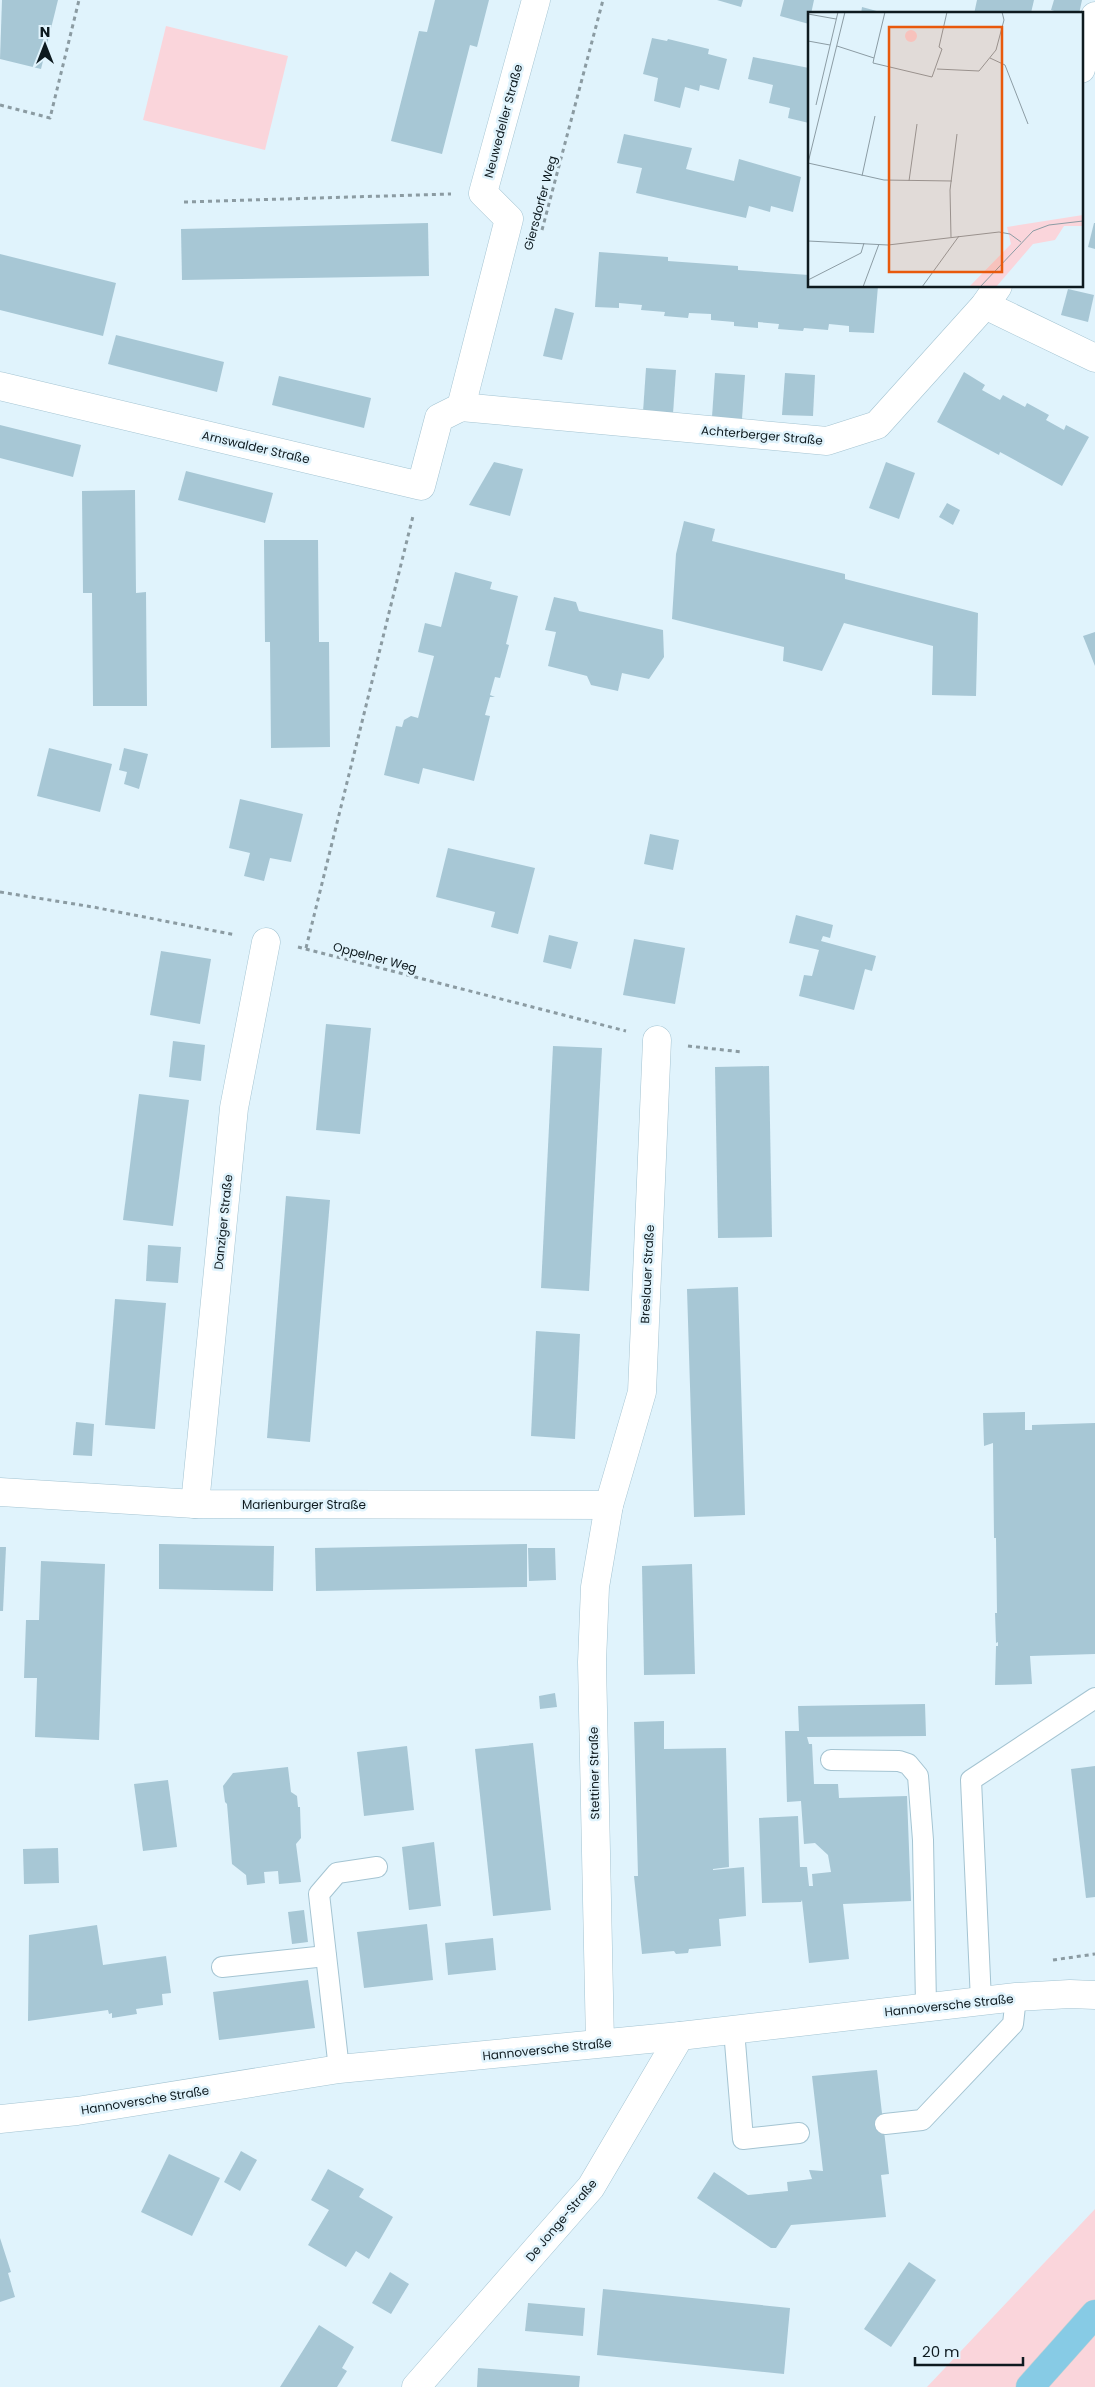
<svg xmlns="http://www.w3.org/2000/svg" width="1095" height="2387" font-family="Poppins,sans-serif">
	<rect width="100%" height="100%" fill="#e0f3fc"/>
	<g fill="#fad5db">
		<polygon points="166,26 288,56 265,150 143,120"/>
		<polygon points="1095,2209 1095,2387 927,2387"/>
	</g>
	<g fill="#a7c7d5">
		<polygon points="2,0 58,0 41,69 0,59"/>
		<polygon points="435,0 489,0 477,47 470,45 442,154 391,141 419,31 427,32"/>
		<polygon points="717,0 743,0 741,7"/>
		<polygon points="784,0 814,0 811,14 809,14 809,24 780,16"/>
		<polygon points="977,0 1034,0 1031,13 974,14"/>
		<polygon points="1054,0 1082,0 1079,14 1064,14 1051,10"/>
		<polygon points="862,7 884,13 884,14 861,14"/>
		<polygon points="652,38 667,41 668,39 709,49 708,54 727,59 719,90 700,85 699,91 685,87 680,108 654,101 658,78 643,74"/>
		<polygon points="753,57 809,68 809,123 788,118 790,108 769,103 773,85 748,79"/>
		<polygon points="624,134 692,148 686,169 734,181 739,159 801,177 793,212 771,206 770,212 749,206 746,218 636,193 642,168 617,163"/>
		<polygon points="428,223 429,276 182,280 181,229"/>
		<polygon points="1094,223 1095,223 1095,249 1088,247"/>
		<polygon points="599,252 668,257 668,261 738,266 738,270 809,275 809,286 878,286 874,333 849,332 849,326 829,324 828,330 804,328 803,331 778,329 779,324 758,322 758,328 734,326 734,322 711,320 711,314 689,313 688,318 664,316 665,312 641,310 642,305 619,303 619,308 595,307"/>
		<polygon points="0,254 116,283 103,336 0,310"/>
		<polygon points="1068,289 1094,295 1088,322 1061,315"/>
		<polygon points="555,308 574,313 562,360 543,356"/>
		<polygon points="116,335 224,362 217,392 108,364"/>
		<polygon points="646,368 676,370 673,414 643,412"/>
		<polygon points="964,372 985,385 982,390 1000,400 1003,395 1025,407 1027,403 1049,415 1046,420 1064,430 1066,425 1089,437 1062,486 1000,452 999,455 937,422"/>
		<polygon points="715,373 745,375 742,419 712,417"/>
		<polygon points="785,373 815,375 813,416 782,415"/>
		<polygon points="279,376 371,398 364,428 272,405"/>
		<polygon points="0,425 81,445 73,477 0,458"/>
		<polygon points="494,462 523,469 510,516 469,505"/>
		<polygon points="886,462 915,473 899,519 869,508"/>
		<polygon points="186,471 273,493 265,523 178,500"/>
		<polygon points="135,490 136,593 146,592 147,706 93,706 92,593 83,593 82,491"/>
		<polygon points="947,503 960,510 953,525 939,517"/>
		<polygon points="684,521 715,529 712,541 845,574 845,579 978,613 976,696 932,695 933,646 844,623 822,671 783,661 784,647 672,619 676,554"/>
		<polygon points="264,540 318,540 319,642 329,642 330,747 271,748 270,642 265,642"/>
		<polygon points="455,572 492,582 490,589 518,596 506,644 509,645 500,678 495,677 490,695 495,697 490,697 485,715 490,716 474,781 423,768 419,784 384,775 396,726 402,727 404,720 411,716 418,718 434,656 418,652 425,623 441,627"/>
		<polygon points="554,597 576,602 579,611 663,630 664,657 649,679 622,673 618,691 591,685 587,676 548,666 556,632 545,630"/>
		<polygon points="1095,632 1095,666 1083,636"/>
		<polygon points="49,748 112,764 100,812 37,796"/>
		<polygon points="124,748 148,754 139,789 124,784 127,772 119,770"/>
		<polygon points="240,799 303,814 291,862 270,858 264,881 244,876 250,853 229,848"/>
		<polygon points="650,834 679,840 673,870 644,864"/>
		<polygon points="448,848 535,868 518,934 491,927 495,912 436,897"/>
		<polygon points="796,915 833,925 830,938 823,936 821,941 876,956 872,971 865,969 854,1010 799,996 804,975 812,976 819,950 789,943"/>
		<polygon points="549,935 578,942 571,969 543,962"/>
		<polygon points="634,939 685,948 675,1004 623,995"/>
		<polygon points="161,951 211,959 200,1024 150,1015"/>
		<polygon points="326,1024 371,1028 360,1134 316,1130"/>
		<polygon points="173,1041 205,1045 201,1081 169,1077"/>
		<polygon points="553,1046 602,1048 589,1291 541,1288"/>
		<polygon points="769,1066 772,1237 718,1238 715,1067"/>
		<polygon points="139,1094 189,1100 173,1226 123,1220"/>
		<polygon points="286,1196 330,1200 310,1442 267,1438"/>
		<polygon points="148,1245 181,1247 178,1283 146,1281"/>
		<polygon points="738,1287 745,1515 694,1517 687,1289"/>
		<polygon points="115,1299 166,1303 155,1429 105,1425"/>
		<polygon points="536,1331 580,1334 575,1439 531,1436"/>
		<polygon points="1025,1412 1025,1430 1032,1430 1032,1425 1095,1423 1095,1654 1030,1656 1032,1684 995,1685 996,1646 998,1646 998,1642 996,1643 995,1613 997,1613 996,1538 994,1538 993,1443 984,1446 983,1413"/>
		<polygon points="76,1422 94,1424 92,1456 73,1455"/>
		<polygon points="159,1544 274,1546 273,1591 159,1589"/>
		<polygon points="527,1544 527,1587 316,1591 315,1548"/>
		<polygon points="0,1547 6,1547 3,1611 0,1611"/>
		<polygon points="528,1548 555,1548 556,1580 529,1581"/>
		<polygon points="41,1561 105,1564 99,1740 35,1737 37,1678 24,1678 26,1620 39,1620"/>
		<polygon points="692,1564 695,1674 644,1675 642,1566"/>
		<polygon points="555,1693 557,1707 540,1709 539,1696"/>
		<polygon points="925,1704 926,1736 807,1737 809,1744 812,1744 814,1784 838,1784 839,1798 907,1796 911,1901 843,1904 849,1959 809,1963 802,1900 801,1902 762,1903 759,1818 798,1816 800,1867 807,1867 809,1886 813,1886 812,1874 831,1872 828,1855 815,1843 804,1844 801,1801 787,1802 785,1731 799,1731 798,1706"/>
		<polygon points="664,1721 664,1749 726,1748 729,1867 713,1869 713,1870 744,1867 746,1916 719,1919 721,1946 689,1949 688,1953 676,1954 674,1951 642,1954 634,1876 638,1876 634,1722"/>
		<polygon points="533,1743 551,1910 493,1916 475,1749"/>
		<polygon points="407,1746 414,1810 364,1816 357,1752"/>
		<polygon points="1095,1766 1095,1897 1086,1898 1071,1769"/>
		<polygon points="288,1767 291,1792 297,1796 298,1807 300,1807 301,1838 296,1844 301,1882 279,1884 278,1871 264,1872 265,1883 247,1885 246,1875 232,1864 227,1804 225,1802 223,1786 233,1773"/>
		<polygon points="168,1780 177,1847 143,1851 134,1784"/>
		<polygon points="434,1842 441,1906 409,1910 402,1847"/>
		<polygon points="58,1848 59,1883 24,1884 23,1849"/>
		<polygon points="304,1910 308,1942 292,1944 288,1912"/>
		<polygon points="427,1924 433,1980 364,1988 357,1932"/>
		<polygon points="97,1925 103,1965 166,1956 171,1993 162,1994 163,2005 136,2009 137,2014 112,2018 112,2013 109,2014 108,2010 28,2021 29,1935"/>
		<polygon points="493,1938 496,1970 448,1975 445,1943"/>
		<polygon points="308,1980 315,2028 219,2040 213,1992"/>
		<polygon points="877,2070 889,2174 881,2175 886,2217 791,2225 776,2248 771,2248 697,2198 714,2172 748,2195 788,2191 787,2182 812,2179 809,2170 823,2171 812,2076"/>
		<polygon points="241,2151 257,2160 240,2191 224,2182"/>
		<polygon points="169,2154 220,2178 192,2236 141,2212"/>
		<polygon points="328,2169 364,2189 359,2197 393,2217 369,2259 356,2251 346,2267 308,2245 329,2210 311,2200"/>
		<polygon points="0,2238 11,2272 8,2273 15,2297 0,2302"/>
		<polygon points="909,2262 936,2280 891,2347 864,2329"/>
		<polygon points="390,2272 409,2284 391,2314 372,2303"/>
		<polygon points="603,2289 790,2308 784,2374 597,2355"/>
		<polygon points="528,2303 585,2308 583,2336 525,2331"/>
		<polygon points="319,2325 354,2347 342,2368 347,2371 337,2387 280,2387"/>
		<polygon points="478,2368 580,2376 579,2387 477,2387"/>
	</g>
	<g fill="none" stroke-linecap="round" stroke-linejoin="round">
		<defs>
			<g id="service">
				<polyline points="831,1760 899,1761 908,1764 918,1776 923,1840 926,2006"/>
				<polyline points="222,1967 326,1956"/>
				<polyline points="981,2001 971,1780 1095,1698"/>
				<polyline points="734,2030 743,2139 799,2133"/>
				<polyline points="339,2069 319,1894 337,1873 377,1867"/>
				<polyline points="885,2124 922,2120 1013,2024 1016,1997"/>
			</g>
			<g id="minor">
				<polyline points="1081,69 1095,16"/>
				<polyline points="985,305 1095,358"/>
				<polyline points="0,386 421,486 439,418 461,407"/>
				<polyline points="461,407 827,441 877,425 985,305 998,286"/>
				<polyline points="461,407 509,219 483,193 536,0"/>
				<polyline points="0,1492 195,1504 609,1505"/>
				<polyline points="195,1504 234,1108 266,942"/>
				<polyline points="600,2043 592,1662 595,1587 609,1505 642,1392 657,1040"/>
				<polyline points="416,2387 591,2187 680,2036"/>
			</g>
			<polyline id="tertiary" points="0,2119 77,2111 339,2069 680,2036 1016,1997 1070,1994 1095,1995"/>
			<polyline id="primary" points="1030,2387 1095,2314"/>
		</defs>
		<use href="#service" stroke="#a4c4d2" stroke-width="22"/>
		<use href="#minor" stroke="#a4c4d2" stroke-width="29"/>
		<use href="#tertiary" stroke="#a4c4d2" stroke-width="29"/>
		<use href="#primary" stroke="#cfd1d2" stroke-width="29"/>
		<g stroke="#8b9ba2" stroke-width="3" stroke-dasharray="4 4" stroke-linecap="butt">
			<polyline points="0,105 50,118 79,0"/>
			<polyline points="184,202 451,194"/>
			<polyline points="542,230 603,0"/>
			<polyline points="0,892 93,907 236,935"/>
			<polyline points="298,947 626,1031"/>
			<polyline points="306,948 413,516"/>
			<polyline points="688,1046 742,1052"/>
			<polyline points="1053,1960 1095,1954"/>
		</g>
		<use href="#service" stroke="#fff" stroke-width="20"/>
		<use href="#minor" stroke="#fff" stroke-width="28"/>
		<use href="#tertiary" stroke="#fff" stroke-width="28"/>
		<use href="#primary" stroke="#87cbe5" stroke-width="28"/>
	</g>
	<g text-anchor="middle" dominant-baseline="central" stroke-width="5" stroke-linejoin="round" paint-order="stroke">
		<g font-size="12" fill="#0e1a1f" stroke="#e0f3fc">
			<text transform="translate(503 121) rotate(-75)">Neuwedeller Straße</text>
			<text transform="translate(540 203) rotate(-75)">Giersdorfer Weg</text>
			<text transform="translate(762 435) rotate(5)">Achterberger Straße</text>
			<text transform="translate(256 447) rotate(13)">Arnswalder Straße</text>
			<text transform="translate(375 957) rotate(15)">Oppelner Weg</text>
			<text transform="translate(223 1222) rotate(-84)">Danziger Straße</text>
			<text transform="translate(647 1274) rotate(-87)">Breslauer Straße</text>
			<text x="304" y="1504">Marienburger Straße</text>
			<text transform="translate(594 1773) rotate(-91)">Stettiner Straße</text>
			<text transform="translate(949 2005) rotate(-6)">Hannoversche Straße</text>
			<text transform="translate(547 2049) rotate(-6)">Hannoversche Straße</text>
			<text transform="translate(145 2100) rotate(-9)">Hannoversche Straße</text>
			<text transform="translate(561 2220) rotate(-50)">De Jonge-Straße</text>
		</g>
	</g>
	<g transform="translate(808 12)">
		<rect width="275" height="275" fill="#e0f3fc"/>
		<path d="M97 24a6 6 0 1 1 12 0a6 6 0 1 1-12 0ZM275,203V214H256L247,228L225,232L188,275H161L203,232L199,215Z" fill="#fad5db"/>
		<path fill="none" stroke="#8c9ca4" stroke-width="1" d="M0,2L28,7M0,29L22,33M29,34L66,46L65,51L124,65L134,37L131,35L139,0M66,46L77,0M182,46L197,53L220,112M129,57L171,59L188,38L196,8L194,0M8,93L30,0M0,151L37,0M0,151L76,168L144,169M54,164L67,104M101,169L109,112M143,225L142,178L149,122M0,229L80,233L191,220L202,222L213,230M0,268L53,241L56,231M55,275L71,232M114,275L151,224M172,275L225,219L241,213L275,209"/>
		<path fill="#e8590c" fill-opacity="0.15" stroke="#e8590c" stroke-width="2.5" d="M81,15H194V260H81Z"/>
		<rect width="275" height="275" fill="none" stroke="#0e1a1f" stroke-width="2.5"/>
	</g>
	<g transform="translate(45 45)" stroke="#e0f3fc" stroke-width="4" paint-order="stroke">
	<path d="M0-4L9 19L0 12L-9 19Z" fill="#0e1a1f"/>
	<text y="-8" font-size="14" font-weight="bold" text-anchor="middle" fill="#0e1a1f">N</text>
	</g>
	<path d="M915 2357v8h108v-8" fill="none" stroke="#0e1a1f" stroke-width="2.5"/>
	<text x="922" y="2357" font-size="15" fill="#0e1a1f" stroke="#e0f3fc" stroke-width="4" paint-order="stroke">20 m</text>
</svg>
